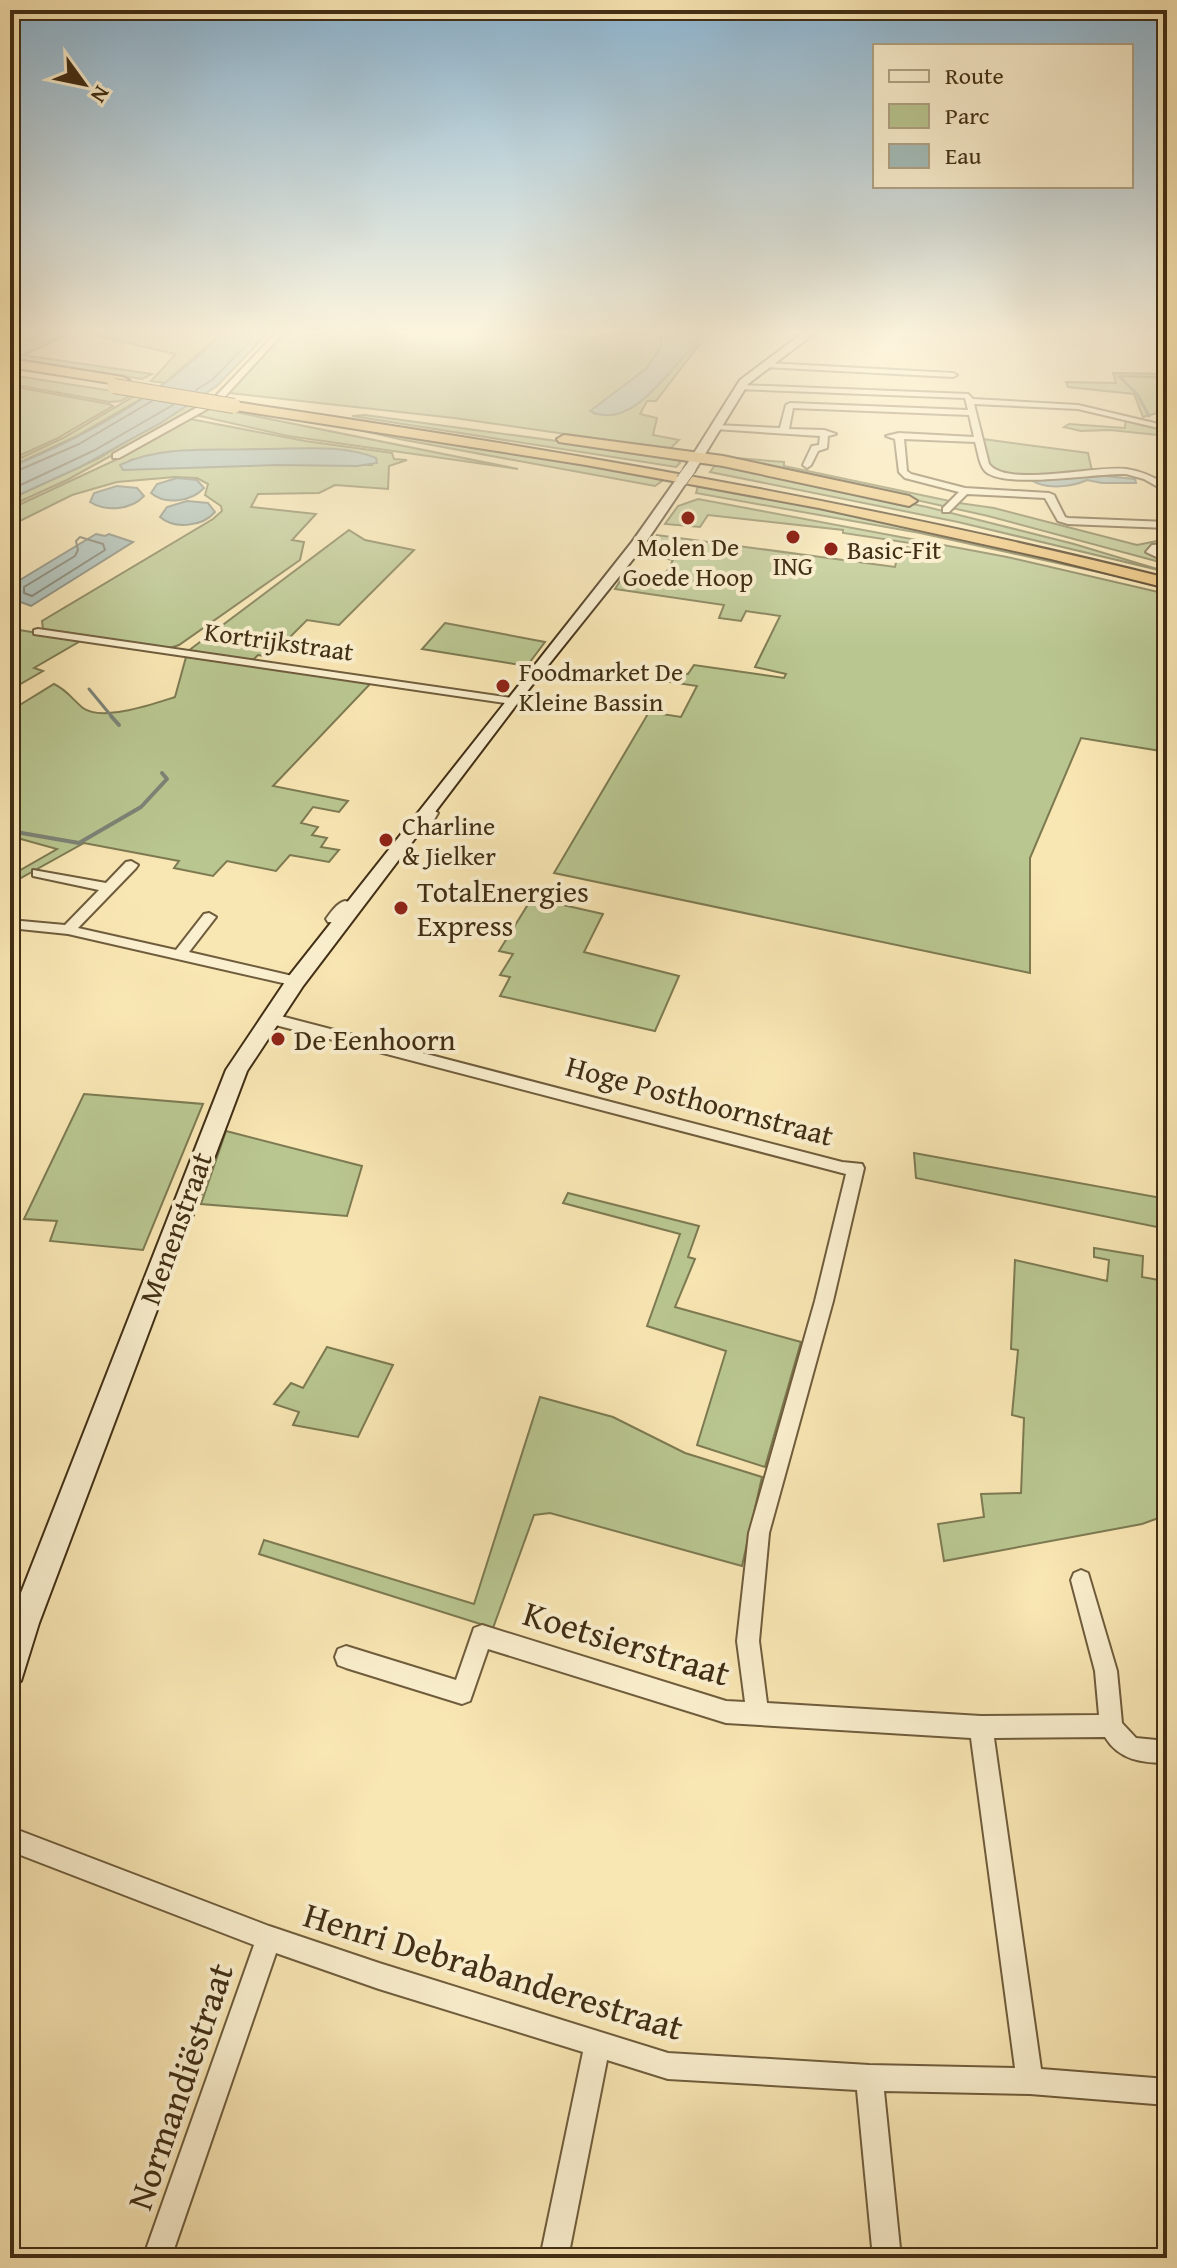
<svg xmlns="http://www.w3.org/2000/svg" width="1177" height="2268" font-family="'Gentium Book Plus',serif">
	<rect width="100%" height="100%" fill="#f8e6b3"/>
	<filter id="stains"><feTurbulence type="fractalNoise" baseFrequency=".0025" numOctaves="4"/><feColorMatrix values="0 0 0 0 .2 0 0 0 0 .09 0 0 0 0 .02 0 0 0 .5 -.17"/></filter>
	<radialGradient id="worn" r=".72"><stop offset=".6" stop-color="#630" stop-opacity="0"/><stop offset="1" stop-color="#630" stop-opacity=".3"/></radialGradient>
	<g fill="#b9c690" stroke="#7d7a52" stroke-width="2" fill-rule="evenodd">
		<polygon points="37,333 71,333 23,355 152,374 142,379 10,358 10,344 31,339"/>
		<polygon points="83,333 222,333 165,383 151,381 176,354"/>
		<polygon points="285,333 554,333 569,338 660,333 662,345 647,368 591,411 595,414 614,414 694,346 693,334 697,334 699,345 656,401 647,401 640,414 657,418 653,435 679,440 670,449 454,418 229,393"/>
		<polygon points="1113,373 1167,374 1167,377 1118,376 1167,378 1167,410 1143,417 1134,394 1068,387 1066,382 1116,383"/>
		<polygon points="10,375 132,394 121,401 110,402 10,384"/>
		<polygon points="10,386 109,404 113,406 56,439 10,460"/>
		<polygon points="136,395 146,396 75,437 10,467 10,463 63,438"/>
		<polygon points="187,405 200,407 67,480 10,506 10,499 99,458"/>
		<polygon points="210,407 518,469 288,436 196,415"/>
		<polygon points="365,415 675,457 680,463 676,467 352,416"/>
		<polygon points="1126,418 1167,430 1167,436 1110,430 1081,431 1064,427 1069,424 1125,428"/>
		<path d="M190,419L305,441L392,453L394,459L407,460L389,466L388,489L335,485L319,493L258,494L251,507L316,514L292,540L304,542L300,560L179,645L170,648L43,629L42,621L213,519L222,511L221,506L205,495L208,484L197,478L175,477L117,482L72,495L10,526V509L124,456ZM264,449L373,465L130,460L168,453Z"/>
		<polygon points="341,426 666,478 655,486 399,439"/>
		<path d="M983,439L1088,453L1092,471C1070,471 1008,483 992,468C985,462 984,448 983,439Z"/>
		<polygon points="723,457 784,462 784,466 959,503 994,508 1137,545 1167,539 1167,546 1149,554 1167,561 1167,564 988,516"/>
		<polygon points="716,464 927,507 1074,544 1167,572 958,522 710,472"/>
		<polygon points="699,483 924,527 1167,587 920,533 696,493"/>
		<polygon points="698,499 1007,557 1167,594 1167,752 1081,738 1030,858 1030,973 554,873 649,712 681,717 697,686 670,682 673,672 688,674 694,665 784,678 786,674 755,667 780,616 746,611 741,621 719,618 724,605 615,589 620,581 658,587 673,560 644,554 657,535 895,567 900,546 927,550 930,546 843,533 843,530 708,515 700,527 665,524 678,506"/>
		<polygon points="349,530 365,540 414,550 339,625 307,620 270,657 258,655 253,660 188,651"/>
		<polygon points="10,621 16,626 13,629 82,640 34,668 43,671 10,690"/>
		<polygon points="445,623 545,642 527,666 422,649"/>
		<path d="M186,657L372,682L273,786L348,801L339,812L313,807L301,823L318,827L312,835L327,838L321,847L339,850L329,862L290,855L276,871L227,861L213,876L174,868L179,861L84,843L10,884V876L57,849L10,836V711L54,684C67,690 72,699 83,708C102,722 153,704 175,697Z"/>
		<polygon points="532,898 603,914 584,952 679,976 655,1031 500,996 510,977 500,975 513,954 499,951"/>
		<polygon points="84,1094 203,1104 143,1250 50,1241 57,1221 24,1219"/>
		<polygon points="226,1131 362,1166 347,1216 201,1204"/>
		<polygon points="914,1153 1167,1199 1167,1515 1142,1524 944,1561 938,1524 984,1517 981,1494 1021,1493 1024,1418 1012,1415 1018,1350 1011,1349 1015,1260 1107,1281 1109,1260 1094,1257 1094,1248 1143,1256 1142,1277 1164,1281 1167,1229 916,1178"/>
		<polygon points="568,1193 699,1226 688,1257 695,1259 675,1307 801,1342 765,1467 697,1445 726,1351 647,1326 680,1234 563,1203"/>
		<polygon points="327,1347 393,1365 358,1437 293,1425 299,1412 274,1404 291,1383 303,1388"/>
		<polygon points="540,1397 613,1417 685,1453 762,1477 742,1566 550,1513 534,1515 493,1628 259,1554 264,1540 474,1604"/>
	</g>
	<g fill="#a3bcb9" stroke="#7c8377" stroke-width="2">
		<path d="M222,333H268L217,386L159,424L80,467L10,499V467C87,436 164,393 222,333Z"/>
		<path d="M660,333H693L694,346C669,369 632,432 590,411L647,368L662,345Z"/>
		<path d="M264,449C301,449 342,444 376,458L377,463L357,466L277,465L123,470L120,465C161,444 219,451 264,449Z"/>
		<path d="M1095,475L1135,479L1136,483H1102L1087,480C1072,487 1046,490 1031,480Z"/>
		<path d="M177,478L197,480L204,488C191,502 165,505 151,493L157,484Z"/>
		<path d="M117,486L137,488L144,496C131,510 106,512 90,502L94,493Z"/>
		<path d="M187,501L208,503L215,512C203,526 175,530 160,517L167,507Z"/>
		<polygon points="96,534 105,536 109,534 133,542 31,606 10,598 10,586"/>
	</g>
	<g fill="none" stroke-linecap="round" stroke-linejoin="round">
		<g stroke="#727567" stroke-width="2">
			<polyline points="196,390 212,380 258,333"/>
			<polyline points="10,474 79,444 152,401"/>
			<polyline points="10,490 95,450 173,405"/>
			<polygon points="80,537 103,544 105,550 32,596 24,593 24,587 75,556 78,550 76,541"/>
		</g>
		<g stroke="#7c8377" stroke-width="3">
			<polyline points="1119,376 1137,394 1149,416"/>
			<polyline points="89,689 113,718"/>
		</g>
		<g stroke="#7c8377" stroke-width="4">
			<polyline points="111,716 119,725"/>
			<polyline points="10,831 79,843 141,807 167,779 162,773"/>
		</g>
		<defs>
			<g id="street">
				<polygon points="276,333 283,333 220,402 119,458 113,458 113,454 214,398"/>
				<polygon points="767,363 953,373 957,375 953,377 764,367"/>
				<path d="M740,385L968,394L973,399L1078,405L1167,426V430L1078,409L974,404L989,464C1007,488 1096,465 1126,469C1141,471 1154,477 1167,485V492L1144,479L1126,474C1095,473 1008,489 986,472C979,466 978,451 975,442L904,439L907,471L911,474L965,488L1049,493L1054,495L1065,517L1068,518L1167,522V528L1068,524L1058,521L1045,498L967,494L949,512H943V508L959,492L905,478L899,472L895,439L886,436L899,433L974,437L969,415L793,408L789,429L824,430L836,434L828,436L827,448L818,451L811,465L807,468L803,465L812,446L819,445L820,436L715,429L711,427L715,425L780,428L786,405L790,403L968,410L965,398L737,389Z"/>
				<polygon points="1167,544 1167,550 1157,551 1167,555 1167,562 1146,552 1152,545"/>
				<polygon points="38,629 512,698 518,701 512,704 34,634 34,630"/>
				<path d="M432,809L438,813L424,837H411C410,829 424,812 432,809Z"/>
				<polygon points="131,861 138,865 136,868 78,928 176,950 204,914 209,913 216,917 189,952 301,978 303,981 301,984 296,986 68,934 10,928 10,920 65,925 99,890 33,876 33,870 106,883 126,862"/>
				<path d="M345,901L354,903V909L342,923L328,922L326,919C331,912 337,903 345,901Z"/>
				<path d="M269,1013L842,1162L862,1164L864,1168L833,1301L769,1533L759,1641L767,1703L981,1716L1099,1715L1095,1671L1071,1580L1074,1573L1081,1570L1088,1573L1117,1671L1122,1723L1136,1738L1167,1741V1763C1142,1763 1119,1760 1105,1737L994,1738L1041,2069L1167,2079V2105L1030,2094L884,2091L901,2258H873L857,2090L668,2079L607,2060L568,2258H540L583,2052L379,1989L276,1953L171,2258H143L254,1945L10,1851V1827L269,1926L379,1963L668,2053L869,2065L1015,2068L971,1738L726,1723L488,1649L470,1701L462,1704L346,1668L338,1665L335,1657L338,1649L346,1646L456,1680L474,1628L482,1625L726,1701L745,1702L737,1641L749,1533L815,1301L846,1174L264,1022L262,1018Z"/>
			</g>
			<g id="secondary">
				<polygon points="803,333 815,333 748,384 694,472 686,472 684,469 740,380"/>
				<polygon points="678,477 688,480 642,548 517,704 303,986 247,1071 39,1623 21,1681 10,1685 10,1621 226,1070 289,976 632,542"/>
			</g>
			<g id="highway">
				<polygon points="10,359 123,377 130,381 123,385 10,367"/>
				<path d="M234,402C548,448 859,501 1167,578V588L1051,559L819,508L586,465L229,409V403Z"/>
				<polygon points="564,435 723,456 909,496 917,501 909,506 723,466 559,442 557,439"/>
			</g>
		</defs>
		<use href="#street" stroke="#6f5c3c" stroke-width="4"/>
		<use href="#secondary" stroke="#412e15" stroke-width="4"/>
		<use href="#highway" stroke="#412e15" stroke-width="4"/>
		<use href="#street" fill="#faefce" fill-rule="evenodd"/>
		<use href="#secondary" fill="#faefce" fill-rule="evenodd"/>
		<use href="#highway" fill="#ecc37a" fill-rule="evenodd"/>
		<defs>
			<polyline id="secondary-bridge" points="682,480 690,469"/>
			<polyline id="highway-bridge" points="114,386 234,406"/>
		</defs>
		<use href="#secondary-bridge" stroke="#412e15" stroke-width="13" stroke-linecap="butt"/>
		<use href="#highway-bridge" stroke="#412e15" stroke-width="16" stroke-linecap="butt"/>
		<use href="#secondary-bridge" stroke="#faefce" stroke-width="11"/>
		<use href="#highway-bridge" stroke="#ecc37a" stroke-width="14"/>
	</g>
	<linearGradient id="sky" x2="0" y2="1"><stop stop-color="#8cb7d5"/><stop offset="0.51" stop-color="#fcf4dd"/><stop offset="1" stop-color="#fcf4dd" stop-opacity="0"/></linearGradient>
	<rect width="1177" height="651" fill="url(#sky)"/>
	<g fill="#8f2418" stroke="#faefce" stroke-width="3">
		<circle cx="688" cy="518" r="8"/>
		<circle cx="793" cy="537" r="8"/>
		<circle cx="831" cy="549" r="8"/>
		<circle cx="503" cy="686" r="8"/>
		<circle cx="386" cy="840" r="8"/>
		<circle cx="401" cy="908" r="8"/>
		<circle cx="278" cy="1039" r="8"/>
	</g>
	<g text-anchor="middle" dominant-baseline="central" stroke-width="8" stroke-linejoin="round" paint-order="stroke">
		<g font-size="26" fill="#412e15" stroke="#faefce" text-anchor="start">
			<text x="688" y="546" text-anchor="middle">Molen De<tspan x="688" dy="30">Goede Hoop</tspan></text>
			<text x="847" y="549">Basic-Fit</text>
			<text x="793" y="565" text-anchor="middle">ING</text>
			<text x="519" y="671">Foodmarket De<tspan x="519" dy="30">Kleine Bassin</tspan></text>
			<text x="402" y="825">Charline<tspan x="402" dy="30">&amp; Jielker</tspan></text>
		</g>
		<g font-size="26" fill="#412e15" stroke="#faefce">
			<text transform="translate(279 641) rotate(8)">Kortrijkstraat</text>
		</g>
		<g font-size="30" fill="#412e15" stroke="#faefce" text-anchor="start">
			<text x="417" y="891">TotalEnergies<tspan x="417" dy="34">Express</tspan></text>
			<text x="294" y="1039">De Eenhoorn</text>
		</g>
		<g font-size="30" fill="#412e15" stroke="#faefce">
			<text transform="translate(700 1100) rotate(15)">Hoge Posthoornstraat</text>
			<text transform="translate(175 1228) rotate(-70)">Menenstraat</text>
		</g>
		<g font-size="36" fill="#412e15" stroke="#faefce">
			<text transform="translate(627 1642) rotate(17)">Koetsierstraat</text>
			<text transform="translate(494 1970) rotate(17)">Henri Debrabanderestraat</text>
			<text transform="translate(179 2086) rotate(-71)">Normandiëstraat</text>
		</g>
	</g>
	<rect width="1177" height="2268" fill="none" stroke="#f8e6b3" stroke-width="40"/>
	<rect x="12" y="12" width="1153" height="2244" fill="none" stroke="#412e15" stroke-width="4"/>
	<rect x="20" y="20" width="1137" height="2228" fill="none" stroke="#412e15" stroke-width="2"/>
	<rect x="873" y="44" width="260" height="144" fill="#faefce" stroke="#b0a284" stroke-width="2"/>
	<rect x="889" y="70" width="40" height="12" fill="#faefce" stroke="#b0a284" stroke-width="2"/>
	<text x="945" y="84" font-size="24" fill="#412e15">Route</text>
	<rect x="889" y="104" width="40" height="24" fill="#b9c690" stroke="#b0a284" stroke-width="2"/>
	<text x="945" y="124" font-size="24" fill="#412e15">Parc</text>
	<rect x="889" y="144" width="40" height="24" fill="#a3bcb9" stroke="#b0a284" stroke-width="2"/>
	<text x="945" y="164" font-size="24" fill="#412e15">Eau</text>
	<g transform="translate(84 84) rotate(123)" stroke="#faefce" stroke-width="6" paint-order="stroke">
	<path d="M0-6L14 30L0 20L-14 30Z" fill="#412e15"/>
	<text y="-12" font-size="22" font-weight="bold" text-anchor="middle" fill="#412e15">N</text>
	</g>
	<rect width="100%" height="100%" filter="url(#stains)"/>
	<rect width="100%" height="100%" fill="url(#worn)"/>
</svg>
